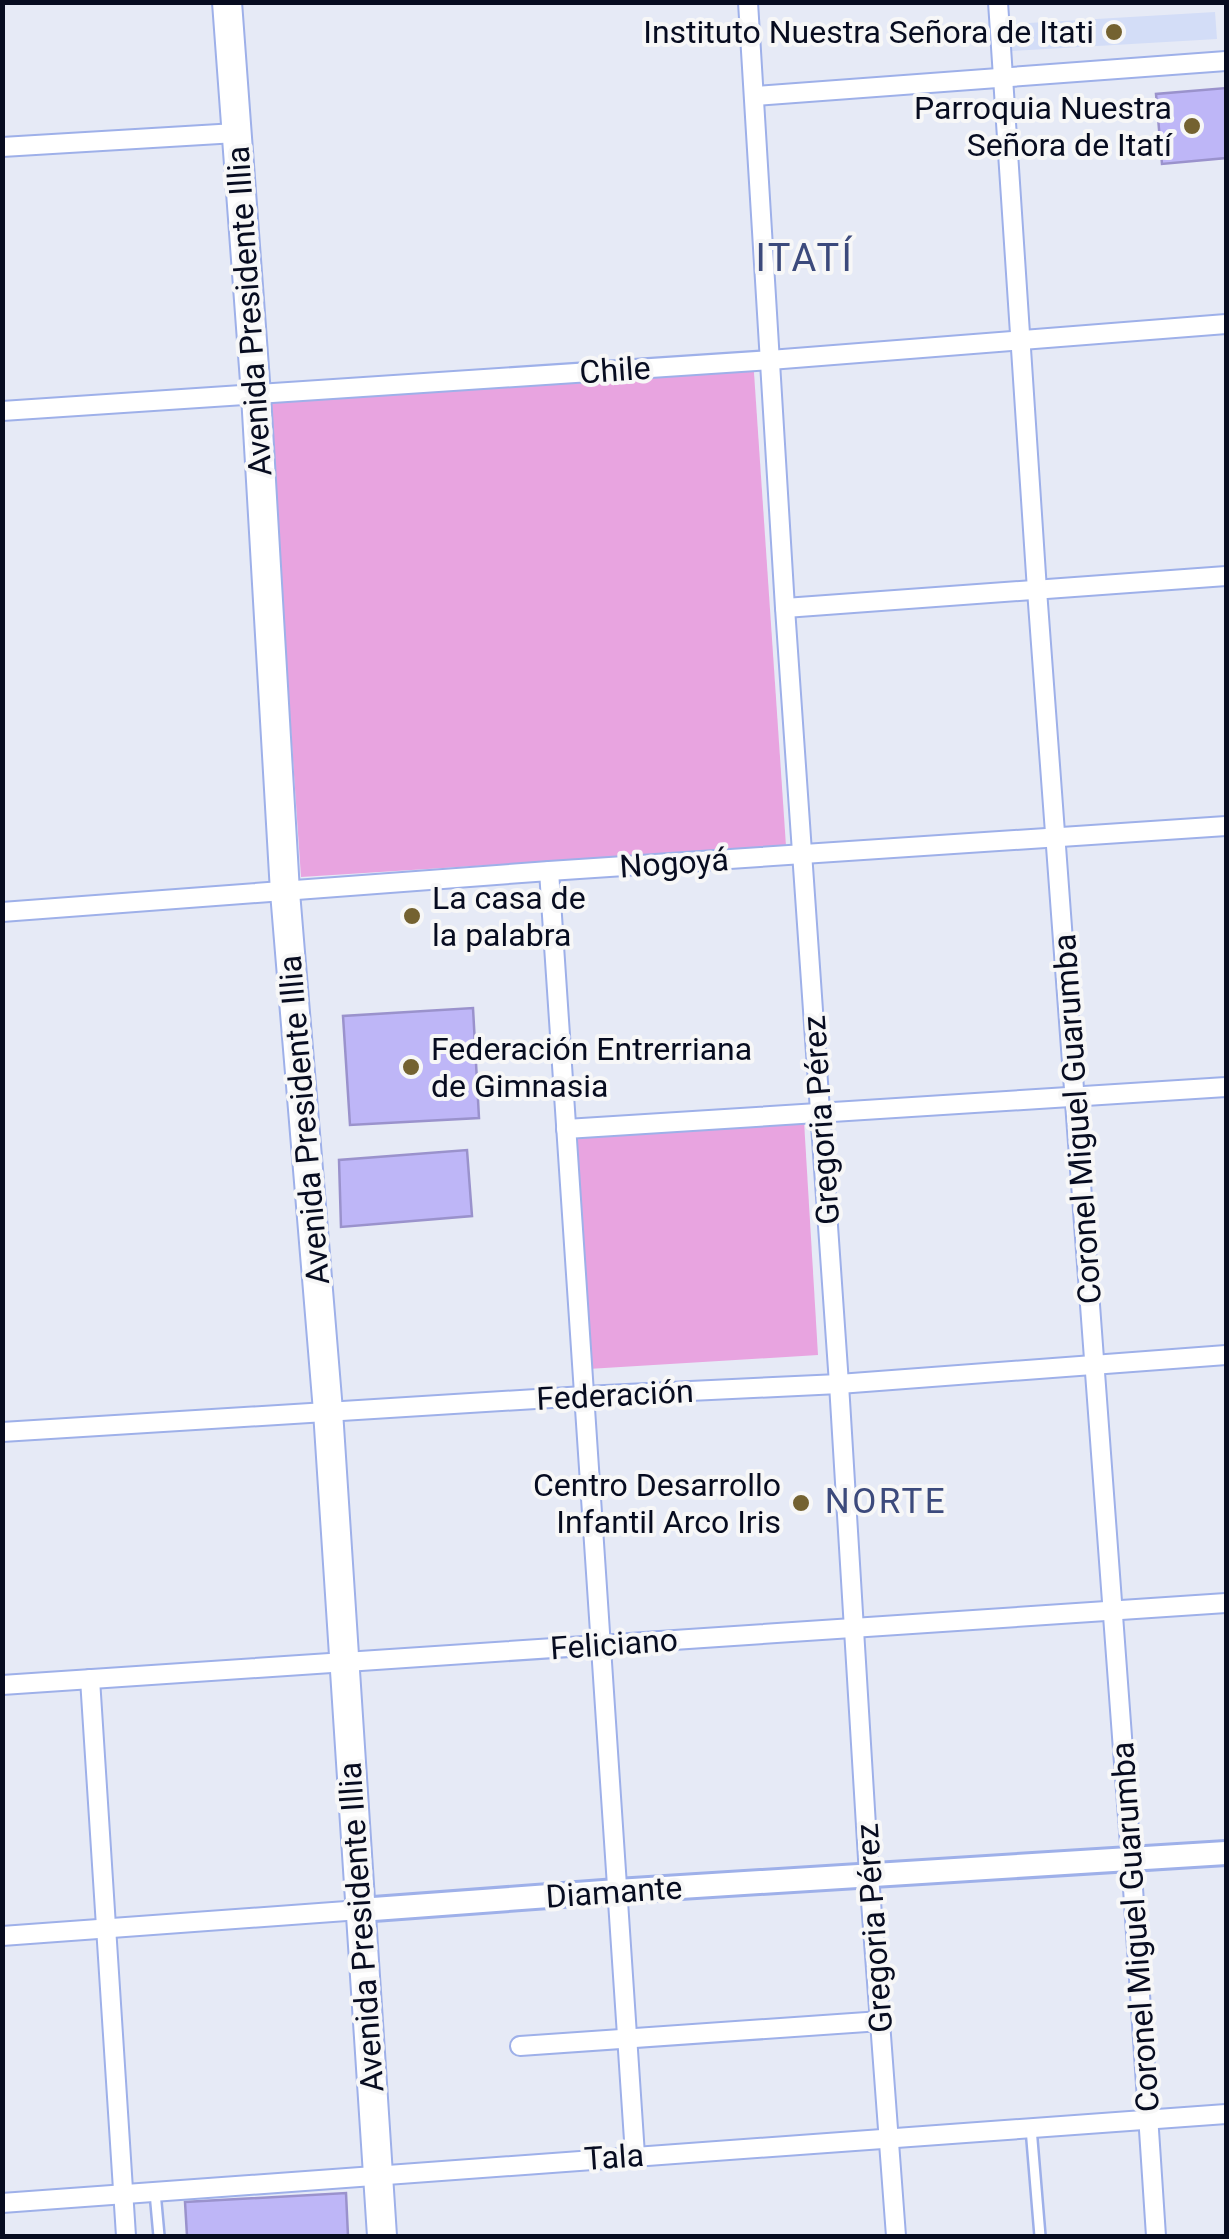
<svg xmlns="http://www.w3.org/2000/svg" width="1229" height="2239" font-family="Roboto,sans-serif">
	<rect width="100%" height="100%" fill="#e6eaf6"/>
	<polygon fill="#d3ddf7" points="1215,12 1217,39 1012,51 1011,24"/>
	<g fill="#e8a4e0">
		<polygon points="753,358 786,846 301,877 268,390"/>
		<polygon points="804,1121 818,1355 588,1369 574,1135"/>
	</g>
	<g fill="#beb6f7" stroke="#9a92cc" stroke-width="2.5">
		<polygon points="1226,88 1226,158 1162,164 1156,94"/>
		<polygon points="473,1008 479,1118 350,1125 343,1016"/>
		<polygon points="467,1150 472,1216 341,1227 339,1160"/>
		<polygon points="346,2193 348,2236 187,2236 185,2202"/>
	</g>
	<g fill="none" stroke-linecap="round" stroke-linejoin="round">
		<defs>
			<g id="service">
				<polyline points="1031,2128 1040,2236"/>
				<polyline points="155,2192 159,2236"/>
			</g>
			<g id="minor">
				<polyline points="748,2 785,608 839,1384 869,1875 896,2236"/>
				<polyline points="998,2 1037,590 1131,1858 1156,2236"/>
				<polyline points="754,96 1226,61"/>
				<polyline points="2,147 236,133"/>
				<polyline points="2,411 770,360 1226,324"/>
				<polyline points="785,608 1226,576"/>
				<polyline points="549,871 635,2155"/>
				<polyline points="2,912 549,871 1226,826"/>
				<polyline points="566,1129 1226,1087"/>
				<polyline points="2,1432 584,1396 839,1384 1226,1355"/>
				<polyline points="90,1679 126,2236"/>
				<polyline points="2,1685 1226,1603"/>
				<polyline points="2,1936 360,1910"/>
				<polyline points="520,2046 881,2021"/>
				<polyline points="2,2203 1226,2114"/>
			</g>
			<polyline id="tertiary" points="360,1910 617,1891 1226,1853"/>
			<polyline id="secondary" points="227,2 256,395 285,892 328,1411 382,2236"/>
		</defs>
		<use href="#service" stroke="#9eb0e9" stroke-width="14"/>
		<use href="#minor" stroke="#9eb0e9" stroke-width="22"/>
		<use href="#tertiary" stroke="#9eb0e9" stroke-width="28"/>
		<use href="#secondary" stroke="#9eb0e9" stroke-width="32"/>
		<use href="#service" stroke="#fff" stroke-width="9"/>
		<use href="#minor" stroke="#fff" stroke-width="18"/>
		<use href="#tertiary" stroke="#fff" stroke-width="22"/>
		<use href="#secondary" stroke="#fff" stroke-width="28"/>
	</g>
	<g fill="#746231" stroke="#f7f7f7" stroke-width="4">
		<circle cx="1114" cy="32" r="10"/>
		<circle cx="1192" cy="126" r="10"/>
		<circle cx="412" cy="916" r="10"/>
		<circle cx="411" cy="1067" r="10"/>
		<circle cx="801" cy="1503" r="10"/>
	</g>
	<g text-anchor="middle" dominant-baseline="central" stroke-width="8" stroke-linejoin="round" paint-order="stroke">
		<g font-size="32" fill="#070c20" stroke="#f7f7f7" text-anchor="end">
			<text x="1094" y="32">Instituto Nuestra Señora de Itati</text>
			<text x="1172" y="108">Parroquia Nuestra<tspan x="1172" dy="37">Señora de Itatí</tspan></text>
			<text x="432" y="898" text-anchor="start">La casa de<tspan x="432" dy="37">la palabra</tspan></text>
			<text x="431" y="1049" text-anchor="start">Federación Entrerriana<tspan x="431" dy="37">de Gimnasia</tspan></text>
			<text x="781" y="1485">Centro Desarrollo<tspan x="781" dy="37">Infantil Arco Iris</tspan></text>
		</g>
		<g font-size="32" fill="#070c20" stroke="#f7f7f7">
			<text transform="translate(249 311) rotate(-94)">Avenida Presidente Illia</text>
			<text transform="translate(615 370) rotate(-4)">Chile</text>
			<text transform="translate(674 863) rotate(-4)">Nogoyá</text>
			<text transform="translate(1077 1119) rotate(-94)">Coronel Miguel Guarumba</text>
			<text transform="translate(304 1120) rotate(-95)">Avenida Presidente Illia</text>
			<text transform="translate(821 1120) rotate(-94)">Gregoria Pérez</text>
			<text transform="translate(615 1395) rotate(-3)">Federación</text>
			<text transform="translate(614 1644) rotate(-4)">Feliciano</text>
			<text transform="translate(614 1892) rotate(-4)">Diamante</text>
			<text transform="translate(361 1927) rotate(-94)">Avenida Presidente Illia</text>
			<text transform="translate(1135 1927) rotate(-94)">Coronel Miguel Guarumba</text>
			<text transform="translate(874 1928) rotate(-94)">Gregoria Pérez</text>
			<text transform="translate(614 2157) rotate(-4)">Tala</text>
		</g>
		<g font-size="35" letter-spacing="2.5" fill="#3c4a7c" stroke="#f7f7f7">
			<text x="886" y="1501">NORTE</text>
		</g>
		<g font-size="38" letter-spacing="2.5" fill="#3c4a7c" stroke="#f7f7f7">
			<text x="805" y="258">ITATÍ</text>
		</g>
	</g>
	<rect width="1229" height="2239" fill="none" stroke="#070c20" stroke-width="10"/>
</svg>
